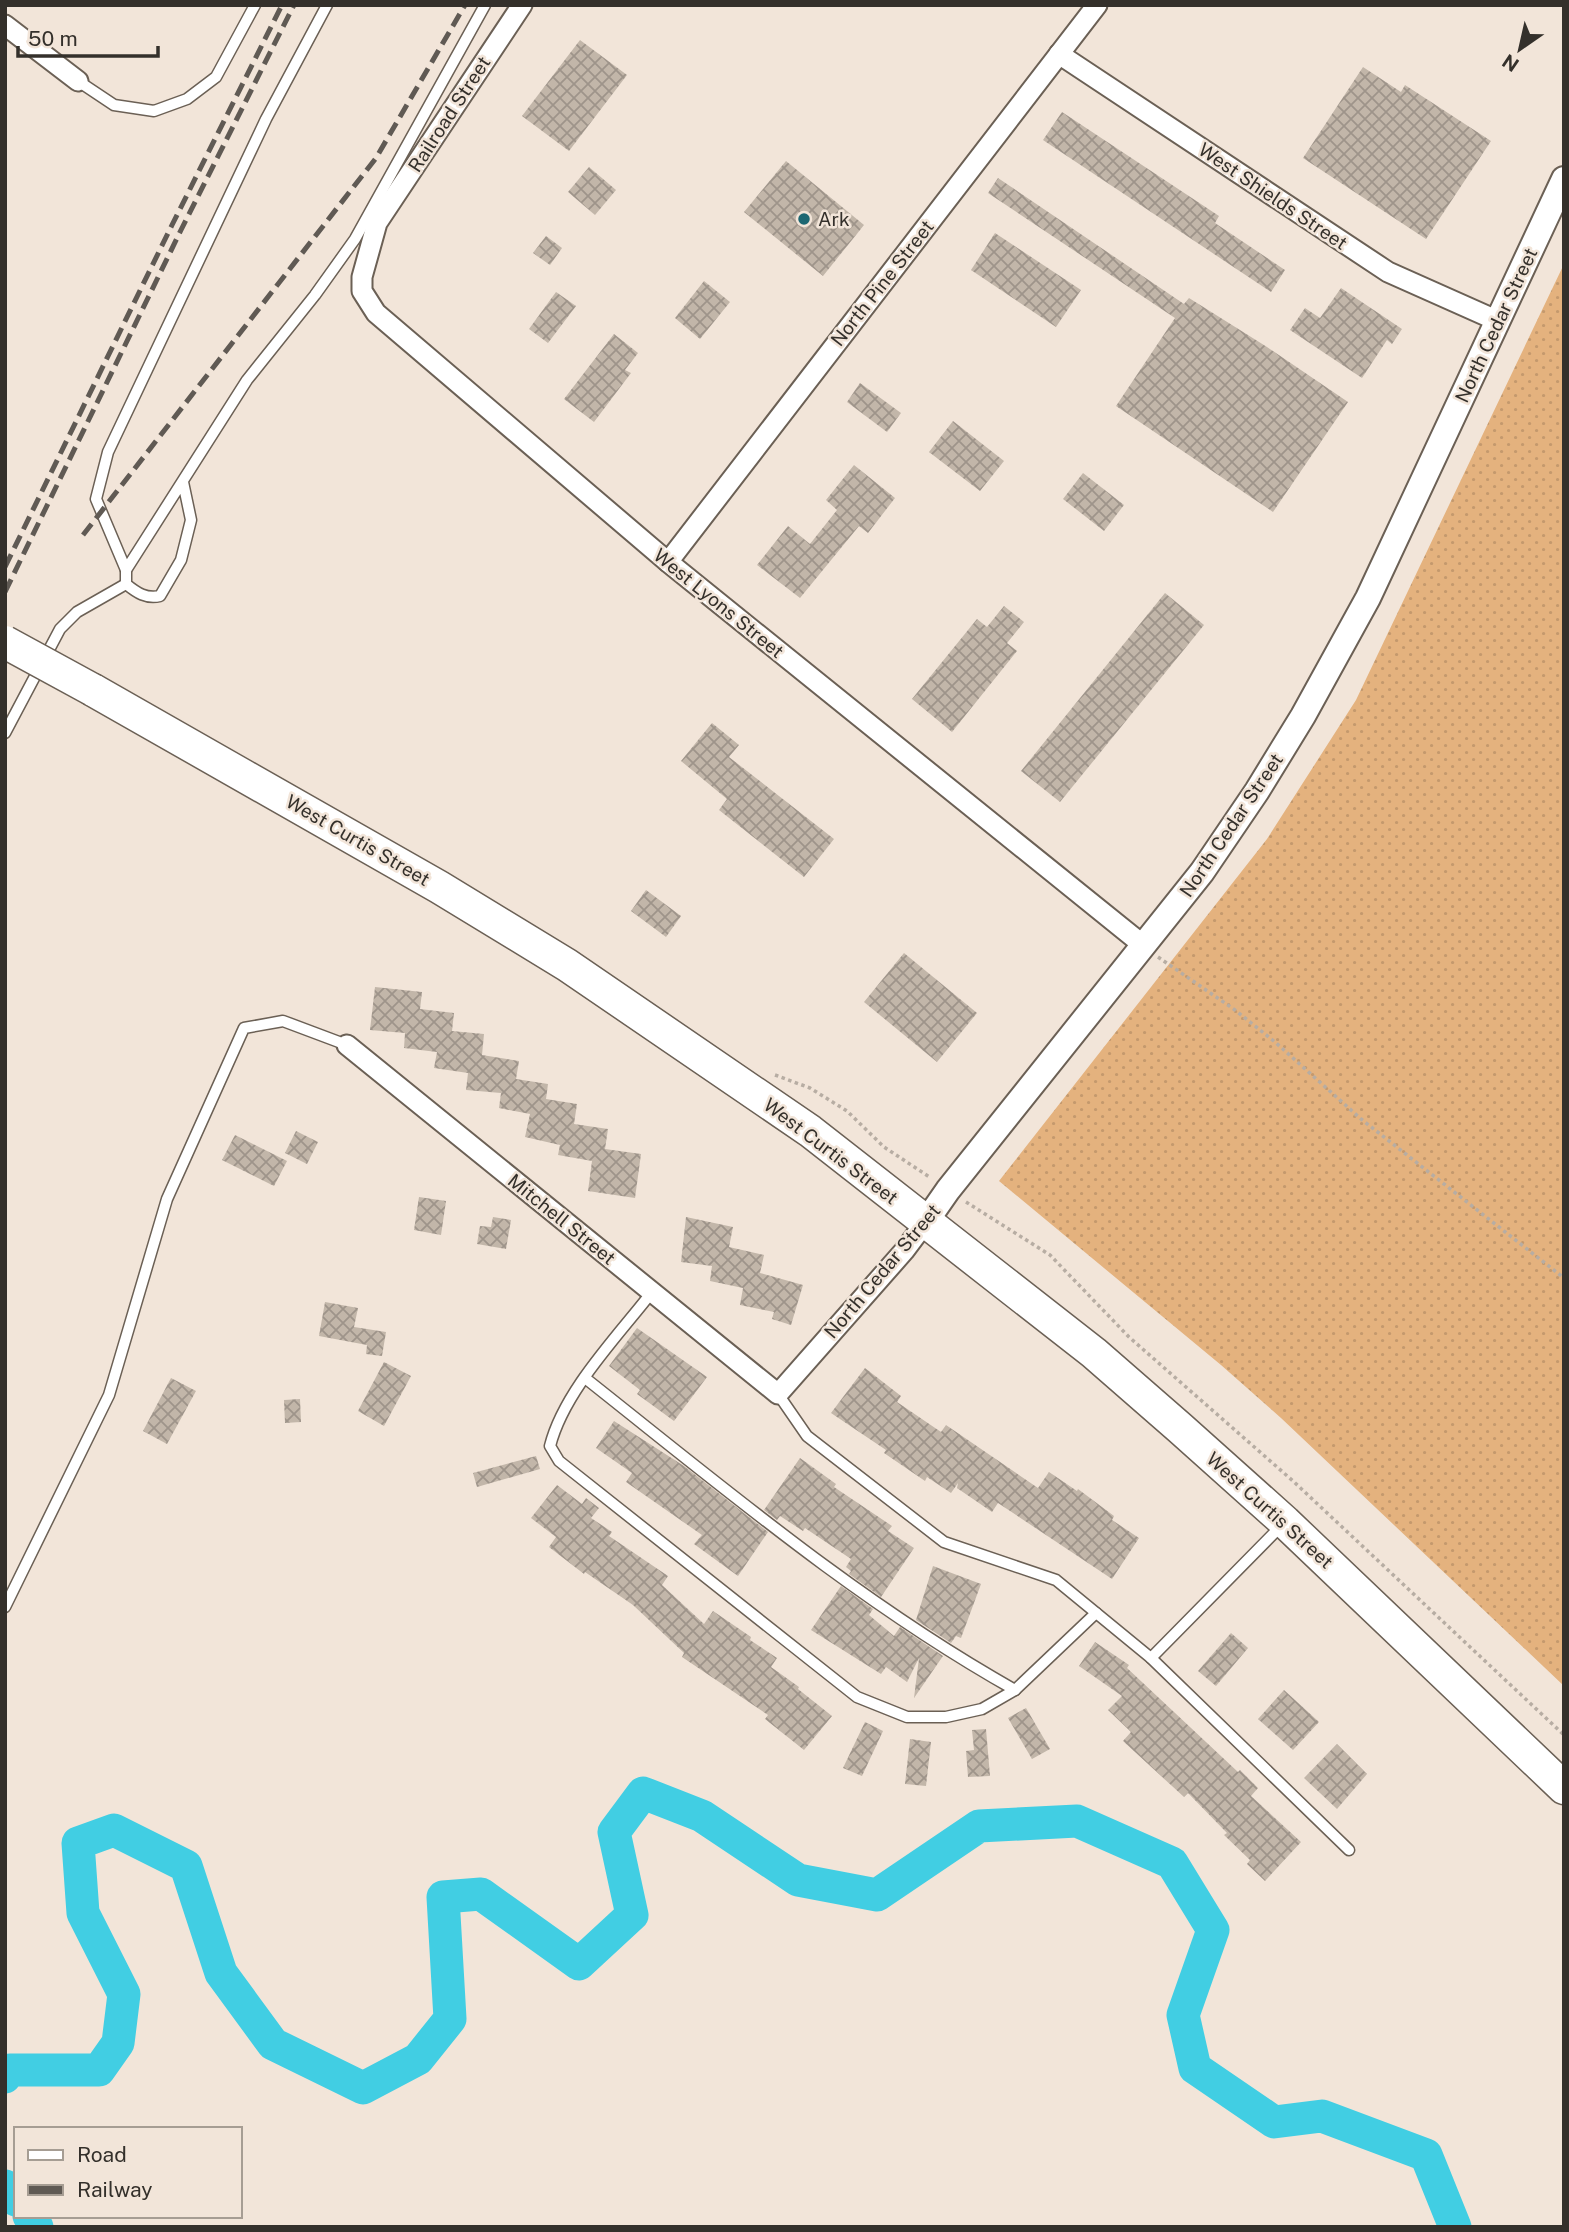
<svg xmlns="http://www.w3.org/2000/svg" width="1569" height="2232" font-family="'Public Sans',sans-serif">
	<defs>
		<pattern id="grass-dots" width="8" height="8" patternUnits="userSpaceOnUse" patternTransform="scale(1.75)"><rect width="8" height="8" fill="#e4b27e"/><path d="M2 2h.1M6 6h.1" fill="none" stroke="#c4996d" stroke-width="1.8" stroke-linecap="round"/></pattern>
		<pattern id="building-cross-hatch" width="8" height="8" patternUnits="userSpaceOnUse" patternTransform="scale(1.75)"><rect width="8" height="8" fill="#c2b6a9"/><path d="M0 0l8 8M0 8l8-8" fill="none" stroke="#9e948a"/></pattern>
	</defs>
	<rect width="100%" height="100%" fill="#f2e5d9"/>
	<polygon fill="url(#grass-dots)" points="1564,264 1564,1686 1281,1418 1221,1365 999,1181 1267,839 1356,700"/>
	<g fill="none" stroke-linecap="round" stroke-linejoin="round">
		<g stroke="#41cee3" stroke-width="33">
			<polyline points="5,2077 10,2070 99,2070 118,2043 124,1994 83,1913 78,1843 114,1830 186,1866 221,1973 273,2044 363,2088 418,2059 450,2019 443,1897 481,1894 579,1964 632,1915 614,1832 643,1793 702,1816 798,1880 877,1895 979,1826 1077,1821 1172,1863 1213,1930 1183,2015 1195,2068 1274,2122 1322,2116 1426,2155 1455,2227"/>
			<polyline points="5,2186 16,2200"/>
			<polyline points="29,2216 37,2227"/>
		</g>
	</g>
	<g fill="url(#building-cross-hatch)">
		<polygon points="580,40 627,75 569,151 522,116"/>
		<polygon points="1363,67 1401,92 1405,85 1491,141 1426,239 1303,158"/>
		<polygon points="1062,112 1219,216 1215,223 1285,270 1271,292 1043,140"/>
		<polygon points="786,161 864,225 823,276 744,212"/>
		<polygon points="589,167 616,190 595,215 568,192"/>
		<polygon points="998,178 1184,304 1189,298 1267,347 1348,402 1273,512 1116,406 1175,318 988,193"/>
		<polygon points="995,233 1081,290 1056,327 971,270"/>
		<polygon points="546,236 562,248 550,265 533,253"/>
		<polygon points="704,281 730,302 700,339 675,318"/>
		<polygon points="1341,288 1402,329 1392,344 1387,340 1362,378 1290,330 1305,308 1320,318"/>
		<polygon points="556,292 576,306 548,343 529,329"/>
		<polygon points="614,334 638,353 625,370 631,373 594,422 564,399"/>
		<polygon points="860,383 901,413 887,432 847,402"/>
		<polygon points="953,421 1004,461 980,491 929,452"/>
		<polygon points="854,465 895,498 868,533 859,526 800,598 757,565 788,526 810,544 837,510 826,500"/>
		<polygon points="1083,473 1124,505 1104,531 1063,499"/>
		<polygon points="1165,593 1204,625 1060,802 1021,771"/>
		<polygon points="1004,606 1024,622 1007,643 1017,651 952,732 912,699 977,619 987,627"/>
		<polygon points="712,723 739,745 729,757 834,839 804,877 719,810 727,799 681,761"/>
		<polygon points="646,890 681,916 666,937 631,911"/>
		<polygon points="904,953 977,1013 937,1062 864,1002"/>
		<polygon points="375,987 422,992 420,1009 454,1013 452,1031 484,1034 482,1055 519,1061 516,1079 548,1084 546,1099 577,1104 574,1124 608,1129 605,1149 641,1154 635,1198 588,1191 592,1161 558,1155 560,1145 525,1137 530,1114 499,1108 501,1093 466,1090 468,1073 434,1068 437,1052 404,1048 405,1033 370,1030"/>
		<polygon points="296,1131 318,1142 307,1164 285,1153"/>
		<polygon points="235,1135 287,1161 274,1186 222,1160"/>
		<polygon points="419,1197 446,1201 441,1235 414,1230"/>
		<polygon points="493,1217 511,1220 506,1249 477,1244 480,1226 491,1227"/>
		<polygon points="686,1217 733,1227 729,1247 764,1255 760,1273 803,1285 791,1325 772,1319 774,1312 740,1305 743,1288 710,1281 712,1266 681,1262"/>
		<polygon points="325,1302 358,1308 354,1327 386,1332 382,1356 366,1354 367,1345 319,1336"/>
		<polygon points="637,1328 707,1377 674,1421 637,1394 640,1390 609,1366"/>
		<polygon points="384,1362 411,1376 384,1426 358,1411"/>
		<polygon points="865,1368 901,1396 897,1402 941,1432 946,1425 1038,1488 1049,1472 1077,1491 1078,1489 1114,1516 1112,1520 1139,1538 1112,1579 998,1503 992,1512 957,1488 958,1483 951,1493 927,1477 925,1481 884,1453 886,1450 831,1413"/>
		<polygon points="171,1378 196,1391 167,1444 143,1431"/>
		<polygon points="300,1399 301,1422 285,1423 284,1400"/>
		<polygon points="614,1421 684,1466 768,1532 738,1576 694,1544 702,1535 626,1482 632,1473 596,1448"/>
		<polygon points="536,1456 540,1469 477,1487 473,1473"/>
		<polygon points="800,1458 836,1484 834,1487 892,1526 888,1531 914,1548 881,1597 849,1574 851,1571 846,1567 851,1559 805,1528 803,1531 780,1516 777,1520 764,1510"/>
		<polygon points="557,1485 582,1504 586,1498 599,1508 591,1518 612,1532 609,1536 668,1576 662,1585 704,1624 713,1611 751,1637 750,1640 777,1658 771,1667 799,1687 798,1689 832,1716 804,1750 765,1719 768,1715 682,1657 684,1653 633,1605 585,1572 584,1574 549,1547 556,1537 531,1518"/>
		<polygon points="933,1566 981,1584 961,1638 956,1636 951,1643 916,1620"/>
		<polygon points="841,1586 873,1609 869,1615 894,1636 900,1627 943,1656 914,1698 919,1658 907,1682 886,1667 881,1674 811,1630"/>
		<polygon points="1231,1633 1248,1648 1216,1686 1198,1671"/>
		<polygon points="1095,1642 1129,1665 1127,1668 1238,1772 1240,1770 1258,1788 1251,1796 1301,1842 1265,1881 1247,1864 1250,1860 1224,1835 1227,1833 1188,1793 1184,1797 1123,1741 1131,1732 1108,1710 1122,1696 1079,1666"/>
		<polygon points="1284,1690 1319,1722 1293,1750 1258,1719"/>
		<polygon points="1026,1708 1050,1749 1032,1759 1008,1718"/>
		<polygon points="865,1722 883,1731 862,1776 843,1768"/>
		<polygon points="986,1729 990,1776 968,1777 966,1751 974,1750 972,1730"/>
		<polygon points="910,1739 931,1742 926,1786 905,1784"/>
		<polygon points="1337,1744 1367,1774 1337,1809 1304,1778"/>
	</g>
	<g fill="none" stroke-linecap="round" stroke-linejoin="round">
		<defs>
			<g id="service">
				<polyline points="78,81 114,105 154,111 187,99 216,77 255,5"/>
				<path d="M183,482L191,520L181,560L160,596C146,599 137,593 126,584V570L247,380L315,295L355,239L485,5"/>
				<polyline points="126,570 96,499 108,452 266,119 327,5"/>
				<polyline points="5,733 60,629 77,612 126,584"/>
				<path d="M652,1292C617,1337 564,1391 550,1446L559,1461L857,1697L907,1717H946L982,1709L1015,1690L1096,1613"/>
				<path d="M585,1378C724,1488 860,1603 1015,1690"/>
				<polyline points="778,1394 807,1436 944,1542 1056,1580 1151,1658 1349,1850"/>
				<polyline points="5,1607 109,1395 167,1199 244,1028 283,1021 347,1045"/>
				<polyline points="1151,1658 1283,1524"/>
			</g>
			<g id="minor">
				<polyline points="522,5 377,223 362,277 362,291 376,313 668,562 1143,945"/>
				<polyline points="5,25 78,81"/>
				<polyline points="1059,54 1388,272 1498,321"/>
				<polyline points="668,562 1097,5"/>
				<polyline points="347,1045 778,1394 904,1251 925,1223"/>
			</g>
			<polyline id="tertiary" points="925,1223 948,1190 1202,872 1257,791 1303,716 1368,598 1564,179"/>
			<polyline id="primary" points="93,690 439,887 567,965 810,1131 1094,1353 1180,1428 1285,1522 1564,1788"/>
		</defs>
		<use href="#service" stroke="#6b6055" stroke-width="13"/>
		<use href="#minor" stroke="#6b6055" stroke-width="23"/>
		<use href="#tertiary" stroke="#6b6055" stroke-width="28"/>
		<use href="#primary" stroke="#6b6055" stroke-width="35"/>
		<g stroke="#b7ada3" stroke-width="3.5" stroke-dasharray="3.5 3.5" stroke-linecap="butt">
			<polyline points="1158,957 1235,1010 1275,1042 1361,1119 1564,1278"/>
			<polyline points="775,1075 810,1088 847,1111 884,1147 931,1178"/>
			<polyline points="966,1202 1050,1255 1129,1337 1293,1481 1564,1735"/>
		</g>
		<use href="#service" stroke="#fff" stroke-width="10"/>
		<use href="#minor" stroke="#fff" stroke-width="19"/>
		<use href="#tertiary" stroke="#fff" stroke-width="24"/>
		<use href="#primary" stroke="#fff" stroke-width="32"/>
		<g stroke="#605a54" stroke-width="5" stroke-dasharray="14 7" stroke-linecap="butt">
			<polyline points="83,535 376,158 465,5"/>
			<polyline points="5,567 172,225 282,5"/>
			<polyline points="5,592 181,230 294,5"/>
		</g>
		<defs>
			<polyline id="primary-bridge" points="5,642 93,690"/>
		</defs>
		<use href="#primary-bridge" stroke="#6b6055" stroke-width="35" stroke-linecap="butt"/>
		<use href="#primary-bridge" stroke="#fff" stroke-width="32"/>
	</g>
	<circle fill="#1c6772" stroke="#f2e5d9" stroke-width="2.5" cx="804" cy="219" r="7"/>
	<g text-anchor="middle" dominant-baseline="central" stroke-width="5" stroke-linejoin="round" paint-order="stroke">
		<g font-size="19" fill="#34302b" stroke="#f2e5d9">
			<text transform="translate(449 114) rotate(-57)">Railroad Street</text>
			<text transform="translate(1273 196) rotate(34)">West Shields Street</text>
			<text transform="translate(882 283) rotate(-52)">North Pine Street</text>
			<text transform="translate(1496 325) rotate(-65)">North Cedar Street</text>
			<text transform="translate(719 603) rotate(39)">West Lyons Street</text>
			<text transform="translate(1231 825) rotate(-56)">North Cedar Street</text>
			<text transform="translate(358 840) rotate(30)">West Curtis Street</text>
			<text transform="translate(831 1151) rotate(37)">West Curtis Street</text>
			<text transform="translate(562 1219) rotate(39)">Mitchell Street</text>
			<text transform="translate(882 1271) rotate(-50)">North Cedar Street</text>
			<text transform="translate(1270 1510) rotate(42)">West Curtis Street</text>
		</g>
		<g font-size="19" fill="#34302b" stroke="#f2e5d9" text-anchor="start">
			<text x="818" y="219">Ark</text>
		</g>
	</g>
	<rect width="1569" height="2232" fill="none" stroke="#34302b" stroke-width="14"/>
	<rect x="14" y="2127" width="228" height="91" fill="#f2e5d9" stroke="#a69d93" stroke-width="2"/>
	<rect x="28" y="2150" width="35" height="10" fill="#ffffff" stroke="#a69d93" stroke-width="2"/>
	<text x="77" y="2162" font-size="21" fill="#34302b">Road</text>
	<rect x="28" y="2185" width="35" height="10" fill="#605a54" stroke="#a69d93" stroke-width="2"/>
	<text x="77" y="2197" font-size="21" fill="#34302b">Railway</text>
	<g transform="translate(1520 49) rotate(214)" stroke="#f2e5d9" stroke-width="5" paint-order="stroke">
	<path d="M0-5L12 26L0 18L-12 26Z" fill="#34302b"/>
	<text y="-10" font-size="19" font-weight="bold" text-anchor="middle" fill="#34302b">N</text>
	</g>
	<path d="M18 46v10h140v-10" fill="none" stroke="#34302b" stroke-width="3.5"/>
	<text x="28" y="46" font-size="21" fill="#34302b" stroke="#f2e5d9" stroke-width="5" paint-order="stroke">50 m</text>
</svg>
